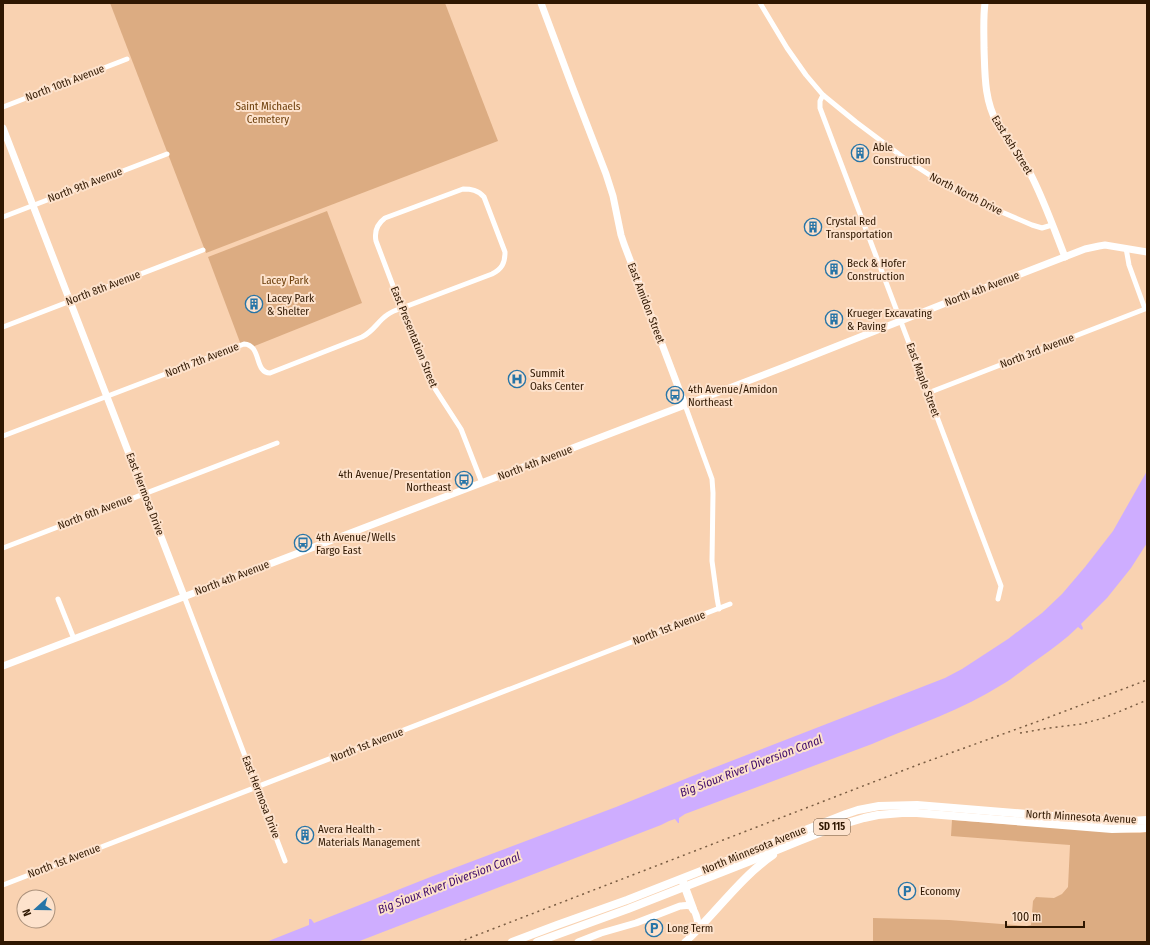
<svg xmlns="http://www.w3.org/2000/svg" width="1150" height="945" font-family="'Fira Sans Condensed',sans-serif">
	<rect width="100%" height="100%" fill="#f9d2b1"/>
	<g fill="#dcac82">
		<polygon points="110,3 445,3 498,141 206,253"/>
		<polygon points="327,211 362,303 252,347 241,345 208,257"/>
		<polygon points="952,820 1110,832 1140,833 1147,832 1147,942 873,942 873,918 949,920 1027,926 1031,925 1033,901 1036,897 1054,898 1062,894 1068,887 1070,845 951,836"/>
	</g>
	<path fill="#ceadff" d="M1147,471V543L1131,568L1107,598L1081,624L1083,628L1082,630L1078,627C1066,639 1052,649 1038,659C1026,667 1015,677 1003,684C962,710 916,725 872,744L685,814L679,818V823H678L675,819L669,821L661,825L357,942H266L309,925V919H311L314,923L433,876L616,807L690,777L945,678L962,669L1008,639L1042,613L1062,594L1085,567L1113,531Z"/>
	<g fill="none" stroke-linecap="round" stroke-linejoin="round">
		<g stroke="#fff" stroke-width="5">
			<polyline points="760,3 787,48 806,75 823,95 856,122 908,161 948,187 976,201 1032,225 1042,228 1052,225"/>
			<polyline points="823,95 820,101 820,108 1001,586 998,599"/>
			<polyline points="3,107 127,59"/>
			<polyline points="3,217 167,154"/>
			<polyline points="3,327 203,250"/>
			<polyline points="928,393 1145,309 1129,265 1126,248"/>
			<polyline points="685,405 712,479 713,493 712,561 717,598 719,609"/>
			<path d="M3,436L244,344C262,345 254,373 270,373L362,337C374,331 377,322 387,315C391,312 396,310 402,308L492,274C502,269 505,263 505,252L484,197C478,190 471,189 463,189L385,218C377,224 374,231 376,241L428,378L461,429L482,483"/>
			<polyline points="3,548 277,443"/>
			<polyline points="184,596 285,861"/>
			<polyline points="58,599 74,639"/>
			<polyline points="3,885 730,604"/>
		</g>
		<g stroke="#fff" stroke-width="7">
			<polyline points="541,3 572,86 606,174 613,196 621,235 624,244 685,405"/>
			<path d="M985,3C983,18 984,33 984,48C985,74 984,99 997,123C1006,141 1021,155 1030,173C1044,200 1054,229 1065,257"/>
			<polyline points="3,128 184,596"/>
			<polyline points="3,666 784,367 961,297 1085,249 1099,246 1105,245 1147,252"/>
			<path d="M578,942L601,933L636,923L680,906C683,906 687,905 690,906C695,909 699,921 697,926C695,932 690,938 685,942"/>
		</g>
		<g stroke="#fff" stroke-width="8">
			<polyline points="683,882 693,909"/>
			<path d="M690,937C717,911 742,876 773,855"/>
			<polyline points="512,942 557,925 627,900 846,814 858,810 879,806 917,805 1100,820 1129,821 1147,820"/>
			<polyline points="537,942 628,909 748,862 799,841 837,826 864,818 878,815 902,813 917,813 1112,829 1147,828"/>
		</g>
		<g stroke="#795c42" stroke-width="1.5" stroke-dasharray="2 4" stroke-linecap="butt">
			<polyline points="1020,733 1049,728 1081,724 1104,718 1147,700"/>
			<polyline points="459,942 920,764 1039,721 1147,680"/>
		</g>
	</g>
	<defs>
		<symbol id="building-ring" viewBox="-11 -11 22 22"><circle r="9.5" fill="#fde2cc" stroke="#2875a7" stroke-width="1.5"/><path d="M-4-6H4V6H1V3H-1V6H-4ZM-2.5-4.3h1.7v1.8h-1.7ZM.8-4.3h1.7v1.8H.8ZM-2.5-1h1.7V.8h-1.7ZM.8-1h1.7V.8H.8Z" fill="#2875a7"/></symbol>
		<symbol id="hospital-ring" viewBox="-11 -11 22 22"><circle r="9.5" fill="#fde2cc" stroke="#2875a7" stroke-width="1.5"/><path d="M-5-5h3v3.5h4V-5h3V5h-3V1.5h-4V5h-3Z" fill="#2875a7"/></symbol>
		<symbol id="bus-ring" viewBox="-11 -11 22 22"><circle r="9.5" fill="#fde2cc" stroke="#2875a7" stroke-width="1.5"/><path d="M-5-6H5V4H4V6H2V4H-2V6H-4V4H-5ZM-3.5-4V0h7V-4ZM-3.5 1.2v1.5H-2V1.2ZM2 1.2v1.5H3.5V1.2Z" fill="#2875a7"/></symbol>
		<symbol id="parking-ring" viewBox="-11 -11 22 22"><circle r="9.5" fill="#fde2cc" stroke="#2875a7" stroke-width="1.5"/><path d="M-3.5-5.5H1a3.5 3.5 0 0 1 0 7H-1V5.5H-3.5ZM-1-3.4V-.6H.8a1.4 1.4 0 0 0 0-2.8Z" fill="#2875a7"/></symbol>
	</defs>
	<g fill-rule="evenodd">
		<use href="#building-ring" x="850" y="143" width="20" height="20"/>
		<use href="#building-ring" x="803" y="217" width="20" height="20"/>
		<use href="#building-ring" x="824" y="259" width="20" height="20"/>
		<use href="#building-ring" x="244" y="294" width="20" height="20"/>
		<use href="#building-ring" x="824" y="309" width="20" height="20"/>
		<use href="#hospital-ring" x="507" y="369" width="20" height="20"/>
		<use href="#bus-ring" x="665" y="385" width="20" height="20"/>
		<use href="#bus-ring" x="454" y="470" width="20" height="20"/>
		<use href="#bus-ring" x="293" y="533" width="20" height="20"/>
		<use href="#building-ring" x="295" y="825" width="20" height="20"/>
		<use href="#parking-ring" x="897" y="881" width="20" height="20"/>
		<use href="#parking-ring" x="644" y="918" width="20" height="20"/>
	</g>
	<g text-anchor="middle" dominant-baseline="central" stroke-width="4" stroke-linejoin="round" paint-order="stroke">
		<rect fill="#fde2cc" stroke="#6d543e" stroke-width="1" x="814" y="819" width="36" height="16" rx="3"/>
		<g font-size="10" font-weight="bold" fill="#2f1701">
			<text x="832" y="827">SD 115</text>
		</g>
		<g font-size="11" fill="#2f1701" stroke="#fde2cc">
			<text transform="translate(65 83) rotate(-21)">North 10th Avenue</text>
			<text transform="translate(1012 145) rotate(58)">East Ash Street</text>
			<text transform="translate(85 185) rotate(-21)">North 9th Avenue</text>
			<text transform="translate(966 194) rotate(27)">North North Drive</text>
			<text transform="translate(103 288) rotate(-21)">North 8th Avenue</text>
			<text transform="translate(982 289) rotate(-21)">North 4th Avenue</text>
			<text transform="translate(646 303) rotate(69)">East Amidon Street</text>
			<text transform="translate(414 337) rotate(68)">East Presentation Street</text>
			<text transform="translate(1037 351) rotate(-21)">North 3rd Avenue</text>
			<text transform="translate(202 360) rotate(-21)">North 7th Avenue</text>
			<text transform="translate(923 380) rotate(70)">East Maple Street</text>
			<text transform="translate(535 463) rotate(-21)">North 4th Avenue</text>
			<text transform="translate(145 494) rotate(69)">East Hermosa Drive</text>
			<text transform="translate(95 512) rotate(-21)">North 6th Avenue</text>
			<text transform="translate(232 578) rotate(-21)">North 4th Avenue</text>
			<text transform="translate(669 628) rotate(-21)">North 1st Avenue</text>
			<text transform="translate(367 745) rotate(-21)">North 1st Avenue</text>
			<text transform="translate(261 797) rotate(69)">East Hermosa Drive</text>
			<text transform="translate(1081 817) rotate(3)">North Minnesota Avenue</text>
			<text transform="translate(754 850) rotate(-22)">North Minnesota Avenue</text>
			<text transform="translate(64 861) rotate(-21)">North 1st Avenue</text>
		</g>
		<g font-size="11" fill="#6b3d08" stroke="#fde2cc">
			<text x="268" y="106">Saint Michaels<tspan x="268" dy="13">Cemetery</tspan></text>
			<text x="285" y="280">Lacey Park</text>
		</g>
		<g font-size="11" fill="#2f1701" stroke="#fde2cc" text-anchor="start">
			<text x="873" y="147">Able<tspan x="873" dy="13">Construction</tspan></text>
			<text x="826" y="221">Crystal Red<tspan x="826" dy="13">Transportation</tspan></text>
			<text x="847" y="263">Beck &amp; Hofer<tspan x="847" dy="13">Construction</tspan></text>
			<text x="267" y="298">Lacey Park<tspan x="267" dy="13">&amp; Shelter</tspan></text>
			<text x="847" y="313">Krueger Excavating<tspan x="847" dy="13">&amp; Paving</tspan></text>
			<text x="530" y="373">Summit<tspan x="530" dy="13">Oaks Center</tspan></text>
			<text x="688" y="389">4th Avenue/Amidon<tspan x="688" dy="13">Northeast</tspan></text>
			<text x="451" y="474" text-anchor="end">4th Avenue/Presentation<tspan x="451" dy="13">Northeast</tspan></text>
			<text x="316" y="537">4th Avenue/Wells<tspan x="316" dy="13">Fargo East</tspan></text>
			<text x="318" y="829">Avera Health -<tspan x="318" dy="13">Materials Management</tspan></text>
			<text x="920" y="891">Economy</text>
			<text x="667" y="928">Long Term</text>
		</g>
		<g font-size="12" font-style="italic" fill="#400c6b" stroke="#fde2cc">
			<text transform="translate(751 766) rotate(-21)">Big Sioux River Diversion Canal</text>
			<text transform="translate(449 883) rotate(-21)">Big Sioux River Diversion Canal</text>
		</g>
	</g>
	<rect width="1150" height="945" fill="none" stroke="#2f1701" stroke-width="8"/>
	<g transform="translate(36 909) rotate(249)"><circle r="19" fill="#fde2cc" stroke="#ab917b"/>
	<path d="M0-3L7 15L0 10L-7 15Z" fill="#2875a7"/>
	<text y="-6" font-size="11" font-weight="bold" text-anchor="middle" fill="#2f1701">N</text>
	</g>
	<path d="M1006 921v6h78v-6" fill="none" stroke="#2f1701" stroke-width="2"/>
	<text x="1012" y="921" font-size="12" fill="#2f1701" stroke="#fde2cc" stroke-width="3" paint-order="stroke">100 m</text>
</svg>
